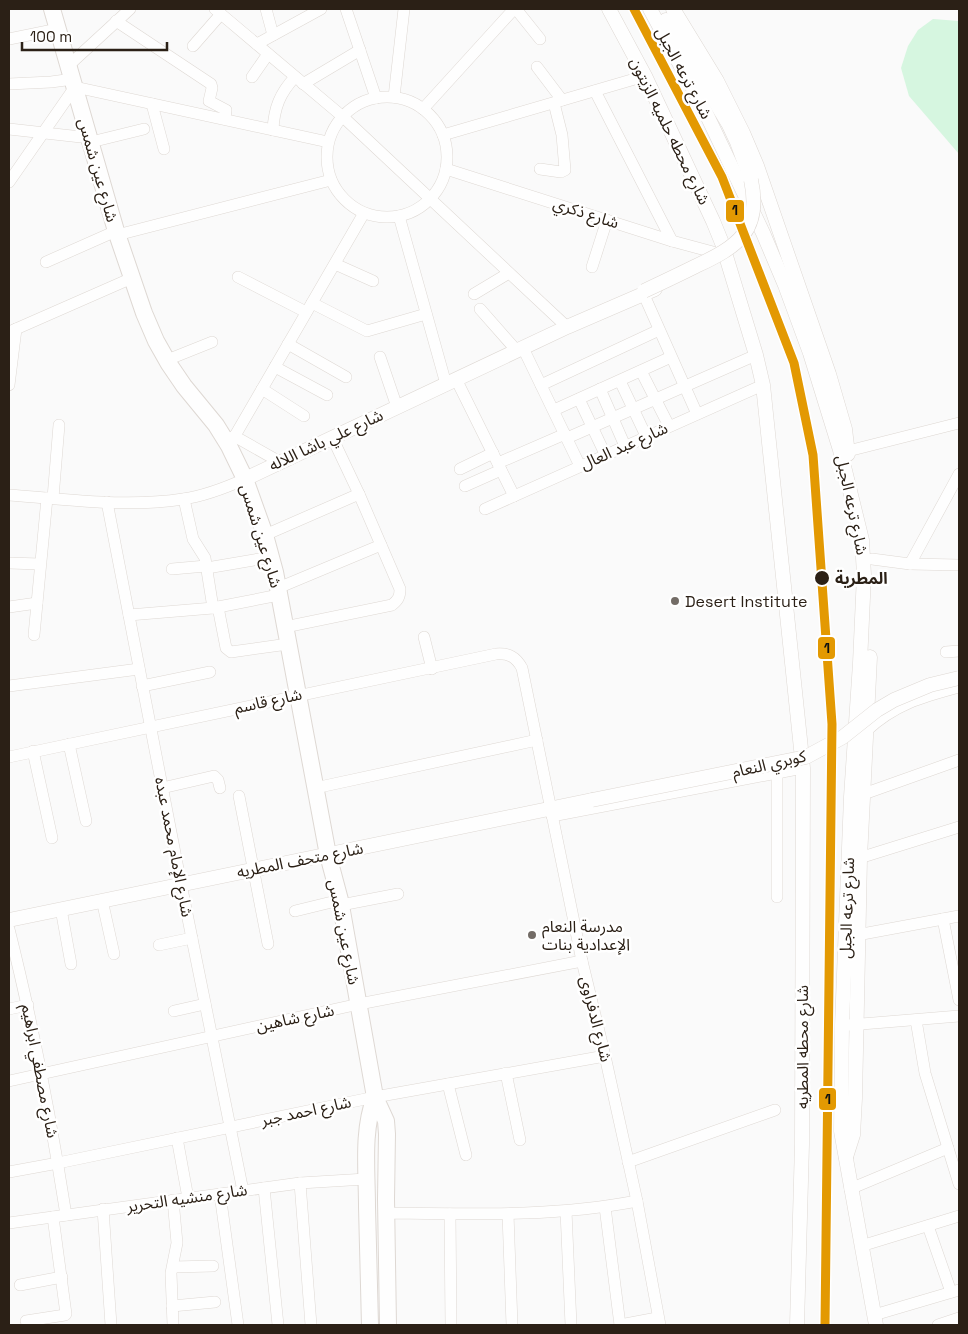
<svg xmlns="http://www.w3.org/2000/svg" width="968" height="1334" font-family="'Space Grotesk','Noto Sans Arabic',sans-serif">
	<rect width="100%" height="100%" fill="#fafafa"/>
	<polygon fill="#d6f6e0" points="933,19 959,21 959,154 909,96 901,68 908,46 918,30"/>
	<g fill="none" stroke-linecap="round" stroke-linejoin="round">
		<defs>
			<g id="minor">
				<polyline points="215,9 342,116 567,327"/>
				<polyline points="266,9 273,35"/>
				<polyline points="346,9 376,98"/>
				<polyline points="516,9 540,39"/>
				<polyline points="116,21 211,84 212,88 209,101 226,110 225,119"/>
				<polyline points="9,39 58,29"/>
				<polyline points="257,44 321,9"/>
				<polyline points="193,46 221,14"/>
				<polyline points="68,66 130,9"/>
				<polyline points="537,67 562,100"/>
				<polyline points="252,77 268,54"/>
				<polyline points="9,84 51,82 73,79"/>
				<polyline points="303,84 360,50"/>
				<polyline points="595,91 672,241"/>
				<circle cx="387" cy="157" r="60"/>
				<polyline points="394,97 404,9"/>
				<polyline points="152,104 164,149"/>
				<polyline points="423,109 514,9"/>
				<polyline points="9,129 90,138"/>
				<path d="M273,130C274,108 280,93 295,77"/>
				<polyline points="443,135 645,76"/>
				<polyline points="91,142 144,129"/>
				<polyline points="446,169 672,241 724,255"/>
				<polyline points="540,169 561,172 565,170 562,135 554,103"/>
				<polyline points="9,182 75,87 328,142"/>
				<polyline points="399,216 446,384"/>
				<polyline points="117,235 331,180"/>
				<polyline points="46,262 116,231"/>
				<polyline points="335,264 373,281"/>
				<polyline points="592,267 607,220"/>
				<polyline points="238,277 306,312"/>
				<polyline points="474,294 509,273"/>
				<polyline points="644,295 697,414"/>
				<polyline points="312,303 367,331 426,314"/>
				<polyline points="480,309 517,351"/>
				<polyline points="9,332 132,278"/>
				<polyline points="288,344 346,377"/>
				<polyline points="523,348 580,466"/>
				<polyline points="380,357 397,407"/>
				<polyline points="167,360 212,342"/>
				<polyline points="275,367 327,395"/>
				<polyline points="641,371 669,426"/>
				<polyline points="456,379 514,496"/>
				<polyline points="620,381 646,436"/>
				<polyline points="9,385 16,329"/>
				<polyline points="541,385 659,330"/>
				<polyline points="262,389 304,416"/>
				<polyline points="600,389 625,446"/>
				<polyline points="579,399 605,454"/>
				<polyline points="554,410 671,357"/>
				<polyline points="234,436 280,462"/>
				<polyline points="567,438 756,355"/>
				<polyline points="229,446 364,213"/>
				<polyline points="848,451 959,423"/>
				<polyline points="498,463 565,434"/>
				<polyline points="460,469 493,453"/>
				<polyline points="465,486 501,470"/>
				<path d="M9,495C66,499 125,508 183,499C204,496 225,488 245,479"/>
				<polyline points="53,498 59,425"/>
				<polyline points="184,499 193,539 205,558 213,608"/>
				<polyline points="107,502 181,884 243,1191"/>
				<polyline points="485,509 763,385"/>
				<polyline points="265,535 359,494"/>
				<polyline points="872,559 910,564 959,565"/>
				<polyline points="9,563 40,564"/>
				<polyline points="910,564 959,474"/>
				<polyline points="207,568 271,557"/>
				<polyline points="172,569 206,566"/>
				<polyline points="278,588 381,545"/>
				<polyline points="9,607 37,603"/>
				<polyline points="218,607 226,648 231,652 288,644"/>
				<polyline points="129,615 213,608 279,595"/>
				<path d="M285,627L392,605C398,600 400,597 400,589L359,494L332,437"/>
				<polyline points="34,635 47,498"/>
				<polyline points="424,637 432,669"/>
				<polyline points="946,652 959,651"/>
				<polyline points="9,686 139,669"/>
				<polyline points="142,686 210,672"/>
				<path d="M866,731C895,704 922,697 959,687"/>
				<polyline points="69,744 86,821"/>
				<polyline points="33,751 52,838"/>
				<path d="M9,757L496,654C509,653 516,657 522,668L582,961L605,1056L637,1201L660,1325"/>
				<polyline points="162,788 214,776 218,780 220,788"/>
				<polyline points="315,788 537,740"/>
				<polyline points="239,796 268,944"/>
				<polyline points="858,796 959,760"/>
				<polyline points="552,816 803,768"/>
				<polyline points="853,860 959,827"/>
				<polyline points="777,897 777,772"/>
				<polyline points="102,900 114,954"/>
				<polyline points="341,905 398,894"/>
				<polyline points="61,909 71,964"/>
				<polyline points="295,911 340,900"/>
				<polyline points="943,919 959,1000"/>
				<path d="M9,929C33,1024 51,1119 66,1215"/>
				<polyline points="857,935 959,916"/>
				<polyline points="159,945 192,938"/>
				<polyline points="9,1009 28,1005"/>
				<polyline points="174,1011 205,1004"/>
				<polyline points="916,1020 925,1073 959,1184"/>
				<polyline points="849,1025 959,1016"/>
				<polyline points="506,1073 520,1140"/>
				<polyline points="9,1081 359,1004 582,961"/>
				<polyline points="448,1084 466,1155"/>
				<polyline points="177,1138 188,1198"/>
				<polyline points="628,1162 775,1110"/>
				<polyline points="9,1172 58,1163 375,1097 605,1056"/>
				<polyline points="300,1183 311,1325"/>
				<polyline points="264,1188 278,1325"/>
				<polyline points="850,1189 948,1148"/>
				<polyline points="220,1194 238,1325"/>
				<polyline points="173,1200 177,1243 171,1273 173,1325"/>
				<polyline points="605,1207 620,1325"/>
				<polyline points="103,1209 111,1325"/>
				<polyline points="566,1211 571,1325"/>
				<path d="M386,1213C470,1214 554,1217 637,1201"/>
				<polyline points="450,1214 451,1325"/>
				<polyline points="508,1214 512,1325"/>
				<polyline points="9,1223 300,1183 366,1179"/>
				<polyline points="928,1226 951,1292"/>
				<polyline points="861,1246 959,1216"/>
				<polyline points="173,1267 213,1266"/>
				<polyline points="20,1285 62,1277"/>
				<polyline points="172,1306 215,1302"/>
				<polyline points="874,1315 959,1290"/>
				<polyline points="26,1321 65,1315 66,1314 53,1217"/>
				<polyline points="620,1325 657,1318"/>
				<polyline points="938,1325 959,1318"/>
			</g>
			<g id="tertiary">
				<polyline points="609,9 645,76 713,221 722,243 756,355 763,385 803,768 802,1144 797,1325"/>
				<polyline points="650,9 703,107 763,233 785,285 810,353 840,450 862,540 864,575 860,663 851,797 842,1025 841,1131 876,1325"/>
				<polyline points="673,9 717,81 743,133 757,166 829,374 845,429 848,454"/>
				<polyline points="666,20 729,125 737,142 751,180"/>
				<polyline points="245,479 567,327 655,289"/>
				<polyline points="9,920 592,800"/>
				<polyline points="846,1157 853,1135 855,1098 860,858 870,657"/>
			</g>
			<g id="secondary">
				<polyline points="52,9 116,231 144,313 156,341 169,364 184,386 216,425 229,446 245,479 265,535 275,572 328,855 340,900 375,1097 386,1121 387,1134 386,1199 388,1325"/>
				<path d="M370,1325C369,1286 368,1246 367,1207C367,1170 362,1131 375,1097"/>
			</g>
		</defs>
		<use href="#minor" stroke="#ded8d3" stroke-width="12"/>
		<use href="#tertiary" stroke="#ded8d3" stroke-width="15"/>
		<use href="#secondary" stroke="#ded8d3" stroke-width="18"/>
		<use href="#minor" stroke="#fefefe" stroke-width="11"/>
		<use href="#tertiary" stroke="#fefefe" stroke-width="14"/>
		<use href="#secondary" stroke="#fefefe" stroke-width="16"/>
		<defs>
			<g id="tertiary-bridge">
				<path d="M644,291C661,283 678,275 696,266C737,247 762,231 751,180"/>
				<polyline points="592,800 806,757 843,737 877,710 894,700 930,685 959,678"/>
			</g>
		</defs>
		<use href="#tertiary-bridge" stroke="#ded8d3" stroke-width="15" stroke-linecap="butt"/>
		<use href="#tertiary-bridge" stroke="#fefefe" stroke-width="14"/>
		<defs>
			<polyline id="metro-1" points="634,9 722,177 794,363 813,455 832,724 825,1325"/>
		</defs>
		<use href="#metro-1" stroke="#fff" stroke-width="12"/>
		<use href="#metro-1" stroke="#e39902" stroke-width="9"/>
	</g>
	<circle fill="#2b2016" stroke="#fff" stroke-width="2" cx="822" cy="578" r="8"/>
	<g fill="#736c66" stroke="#fff" stroke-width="2">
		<circle cx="675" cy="601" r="5"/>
		<circle cx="532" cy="935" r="5"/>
	</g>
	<g text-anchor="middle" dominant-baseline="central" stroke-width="5" stroke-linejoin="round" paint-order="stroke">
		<g font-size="16" fill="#2b2016" stroke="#fff">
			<text transform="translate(684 73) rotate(62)">شارع ترعه الجبل</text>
			<text transform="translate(670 131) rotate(64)">شارع محطه حلميه الزيتون</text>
			<text transform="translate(98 170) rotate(74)">شارع عين شمس</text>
			<text transform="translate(586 213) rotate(18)">شارع ذكري</text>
			<text transform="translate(326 440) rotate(-25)">شارع علي باشا اللاله</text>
			<text transform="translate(624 446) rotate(-24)">شارع عبد العال</text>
			<text transform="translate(852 505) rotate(78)">شارع ترعه الجبل</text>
			<text transform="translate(261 536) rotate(73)">شارع عين شمس</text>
			<text transform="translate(268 701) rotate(-12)">شارع قاسم</text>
			<text transform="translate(769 764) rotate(-13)">كوبري النعام</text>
			<text transform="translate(174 847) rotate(79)">شارع الإمام محمد عبده</text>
			<text transform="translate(300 860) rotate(-11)">شارع متحف المطريه</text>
			<text transform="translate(847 908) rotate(-88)">شارع ترعه الجبل</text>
			<text transform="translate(344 932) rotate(79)">شارع عين شمس</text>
			<text transform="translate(295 1018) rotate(-12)">شارع شاهين</text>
			<text transform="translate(596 1019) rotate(76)">شارع الدفراوى</text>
			<text transform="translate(802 1047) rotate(-90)">شارع محطه المطريه</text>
			<text transform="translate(40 1071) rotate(79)">شارع مصطفي ابراهيم</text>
			<text transform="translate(306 1111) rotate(-12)">شارع احمد جبر</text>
			<text transform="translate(187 1198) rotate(-8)">شارع منشيه التحرير</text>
		</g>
		<g font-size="16" font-weight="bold" fill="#2b2016" stroke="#fff" text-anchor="start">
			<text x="835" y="578">المطرية</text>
		</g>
		<g font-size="16" fill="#2b2016" stroke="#fff" text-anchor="start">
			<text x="685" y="601">Desert Institute</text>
			<text x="542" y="926">مدرسة النعام<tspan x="542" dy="18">الإعدادية بنات</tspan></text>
		</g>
	</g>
	<g stroke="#fff" stroke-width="2">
		<rect x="725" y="199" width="20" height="24" rx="5" fill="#e39902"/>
		<rect x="817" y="636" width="19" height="24" rx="5" fill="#e39902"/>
		<rect x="818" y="1087" width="19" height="24" rx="5" fill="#e39902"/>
	</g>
	<g font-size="14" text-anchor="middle" font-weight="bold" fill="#111">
		<text x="735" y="215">1</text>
		<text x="827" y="653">1</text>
		<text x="828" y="1104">1</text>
	</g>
	<rect width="968" height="1334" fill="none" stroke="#2b2016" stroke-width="20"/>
	<path d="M22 42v8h145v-8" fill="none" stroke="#2b2016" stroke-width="2.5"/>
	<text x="30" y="42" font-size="15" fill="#2b2016" stroke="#ffffff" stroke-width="4" paint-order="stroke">100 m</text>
</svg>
